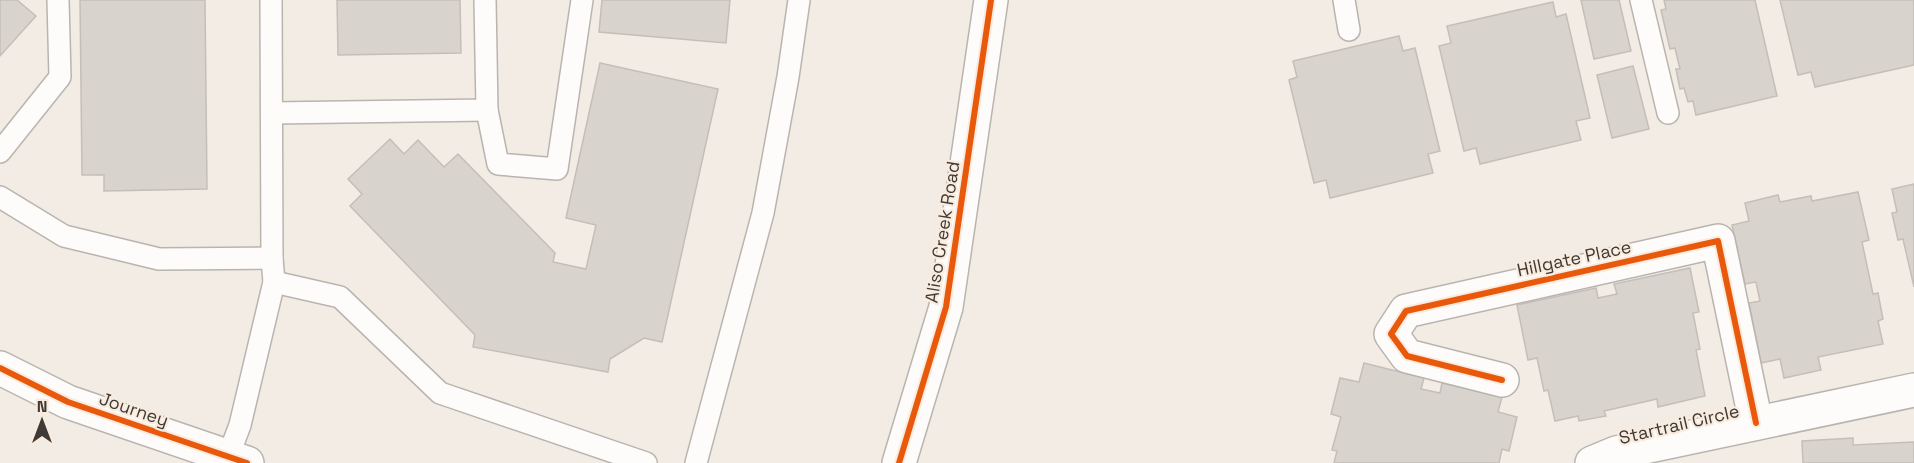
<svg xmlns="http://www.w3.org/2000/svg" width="1914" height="463" font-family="'Space Grotesk',sans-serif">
	<rect width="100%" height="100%" fill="#f3ece5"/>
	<g fill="#d9d3ce" stroke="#c4beb9" stroke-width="1.5">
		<polygon points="0,0 17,0 36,16 0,56"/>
		<polygon points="80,0 205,0 207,189 104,191 104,175 82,175"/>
		<polygon points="337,0 460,0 461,53 338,55"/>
		<polygon points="602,0 730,0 726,43 599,32"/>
		<polygon points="1581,0 1619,0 1631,51 1594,59"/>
		<polygon points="1664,0 1755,0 1777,96 1696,115 1693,101 1688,102 1684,88 1680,89 1676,69 1680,69 1675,48 1670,49 1661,10 1666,9"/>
		<polygon points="1780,0 1914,0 1914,65 1815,87 1811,72 1798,75"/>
		<polygon points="1553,2 1556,17 1566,14 1590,118 1576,121 1581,140 1480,164 1476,148 1464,151 1439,46 1451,43 1447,26"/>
		<polygon points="1399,36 1403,51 1415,48 1440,151 1428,154 1433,173 1330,198 1326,180 1314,183 1289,80 1297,77 1293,61"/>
		<polygon points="600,63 718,89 662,342 644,338 610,359 608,372 473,347 475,335 350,206 362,194 348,179 390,139 404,154 418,140 444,167 458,154 555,253 553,262 586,269 596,225 566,218"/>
		<polygon points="1633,66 1649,129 1612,138 1597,75"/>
		<polygon points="1914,184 1914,287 1903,239 1898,240 1892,213 1897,212 1892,189"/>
		<polygon points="1858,192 1869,240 1862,242 1873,294 1878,293 1883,319 1878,321 1883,344 1818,357 1821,370 1784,378 1780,359 1761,363 1749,303 1760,301 1756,282 1745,284 1732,225 1749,221 1745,203 1778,195 1780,202 1811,196 1812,201"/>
		<polygon points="1690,268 1699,312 1693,313 1700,349 1696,350 1705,396 1658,407 1657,399 1604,411 1606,416 1579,421 1578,416 1555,421 1548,390 1544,391 1537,358 1528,360 1517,305 1596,288 1598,298 1617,294 1614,284"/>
		<polygon points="1364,363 1424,378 1421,389 1440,393 1442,383 1502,397 1498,412 1517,417 1509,451 1502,449 1499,463 1334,463 1337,451 1332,450 1341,417 1331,414 1340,378 1359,382"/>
		<polygon points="1853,438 1853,445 1914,442 1914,463 1803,463 1802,441"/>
	</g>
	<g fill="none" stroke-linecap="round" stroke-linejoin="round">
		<defs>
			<g id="service">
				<polyline points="1344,0 1349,30"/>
				<polyline points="1641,0 1668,113"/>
				<polyline points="487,110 498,164 557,169 582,0"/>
				<polyline points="272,113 487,110 485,0"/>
				<polyline points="0,152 60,77 58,0"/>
				<polyline points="0,197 64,236 159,259 272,258"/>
				<polyline points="274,282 340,297 440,393 646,463"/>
				<polyline points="228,457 240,425 274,282 272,258 271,0"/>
				<polyline points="696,463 763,213 788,77 799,0"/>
			</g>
			<g id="minor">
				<polyline points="1502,380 1407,356 1391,334 1406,311 1718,241 1756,423"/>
				<polyline points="1592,463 1616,453 1914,390"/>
			</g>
			<polyline id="tertiary" points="0,368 68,402 247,463"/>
			<polyline id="primary" points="899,463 946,307 991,0"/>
		</defs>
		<use href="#service" stroke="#bab4af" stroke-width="24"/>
		<use href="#minor" stroke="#bab4af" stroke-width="36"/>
		<use href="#tertiary" stroke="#bab4af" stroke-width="36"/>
		<use href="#primary" stroke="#bab4af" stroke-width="36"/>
		<use href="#service" stroke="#fdfcfb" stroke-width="21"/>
		<use href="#minor" stroke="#fdfcfb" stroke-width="33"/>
		<use href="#tertiary" stroke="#fdfcfb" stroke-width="33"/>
		<use href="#primary" stroke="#fdfcfb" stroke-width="33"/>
		<defs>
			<g id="cycleway">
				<polyline points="0,368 68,402 247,463"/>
				<polyline points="1502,380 1407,356 1391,334 1406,311 1718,241 1756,423"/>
				<polyline points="899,463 946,307 991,0"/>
			</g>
		</defs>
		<use href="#cycleway" stroke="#f9ecdf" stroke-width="10"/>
		<use href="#cycleway" stroke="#e8590c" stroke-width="6"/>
	</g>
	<g text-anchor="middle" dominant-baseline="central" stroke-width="4.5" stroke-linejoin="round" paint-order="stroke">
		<g font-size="18" fill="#3f3a35" stroke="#f9ecdf">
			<text transform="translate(942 232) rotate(-81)">Aliso Creek Road</text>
			<text transform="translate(1574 258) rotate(-12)">Hillgate Place</text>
			<text transform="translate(134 409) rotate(19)">Journey</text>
			<text transform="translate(1679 424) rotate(-13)">Startrail Circle</text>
		</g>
	</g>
	<g transform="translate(42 421)" stroke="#f9ecdf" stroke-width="4.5" paint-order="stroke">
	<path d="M0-4.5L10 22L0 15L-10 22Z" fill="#3f3a35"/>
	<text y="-9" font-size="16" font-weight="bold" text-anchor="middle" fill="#3f3a35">N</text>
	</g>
</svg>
